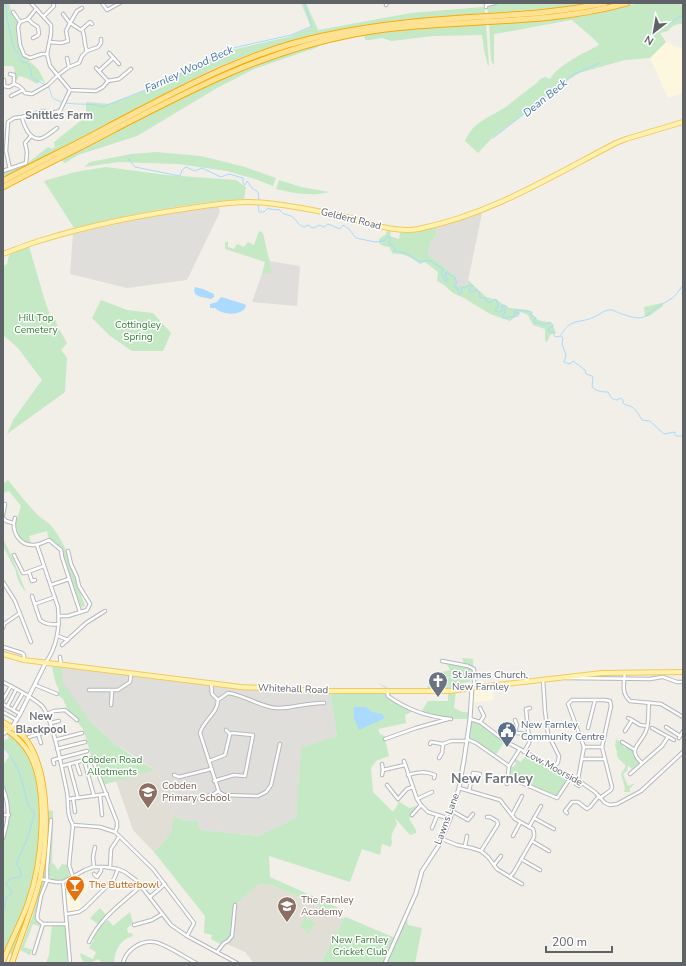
<svg xmlns="http://www.w3.org/2000/svg" width="686" height="966" font-family="'Nunito Sans',sans-serif">
	<rect width="100%" height="100%" fill="#f1efe8"/>
	<g fill="#fef7e0">
		<polygon points="666,42 682,49 683,51 683,93 668,98 650,58"/>
		<polygon points="492,686 493,700 471,703 472,688"/>
		<polygon points="80,872 89,884 86,892 79,895 82,911 67,914 63,882"/>
	</g>
	<g fill="#e0deda">
		<polygon points="217,206 220,210 219,214 187,280 127,288 70,274 73,234 139,219"/>
		<polygon points="482,213 467,286 458,286 456,277 428,254 431,241 436,236 437,227 468,218"/>
		<polygon points="269,261 300,266 297,306 252,302 262,274 272,271"/>
		<polygon points="62,667 211,685 271,691 330,693 337,736 301,749 296,818 258,836 202,830 198,827 197,821 183,820 173,816 158,772 114,743 90,721 61,681"/>
	</g>
	<g fill="#e1ded6">
		<polygon points="155,770 158,772 173,816 173,826 170,835 154,852 133,830 116,781"/>
		<polygon points="270,884 344,918 321,963 254,963 245,952 224,943 235,905 258,885"/>
	</g>
	<g fill="#c5e8c5">
		<path d="M3,3H9L12,13L18,22L17,35L19,45L23,56L29,59V61L38,69L46,84L41,80L37,84C34,82 23,76 19,76L17,80H15L14,74L15,70L13,66H4L3,72Z"/>
		<path d="M301,3H306L318,30L411,13L482,7L485,8V13C441,17 396,19 352,27C302,35 253,51 207,72L3,178V173L19,168L25,165L48,147L52,149L55,147L54,142L84,118L86,115V102L110,104L144,91L226,52L236,49L288,37L311,27Z"/>
		<polygon points="502,3 586,3 553,8 488,13 487,8 489,5"/>
		<polygon points="613,3 617,3 545,15 411,25 317,40 259,58 224,72 100,134 198,83 243,63 289,47 317,39 389,26 545,14"/>
		<path d="M639,3H683V24C676,24 672,25 668,31L660,33L666,42L650,58L625,60L579,73L548,93L539,105L529,110L492,138L478,153L465,141C474,120 490,118 507,106C517,98 527,90 537,83L540,79L545,77L550,79C558,65 584,53 599,45L595,40L572,20C546,24 520,30 494,34V64H493L491,60L489,23L593,14Z"/>
		<polygon points="486,24 489,65 488,66 484,50 482,35 433,36 391,41 382,38 370,40 365,40 364,35 405,30"/>
		<polygon points="317,45 318,47 254,69 217,88 137,136 78,155 65,163 60,160 207,84 266,59"/>
		<polygon points="156,152 201,156 245,167 276,178 273,186 255,179 227,171 178,164 119,162 84,167 90,162 131,154"/>
		<path d="M106,167L166,175L236,180L246,187L244,199C187,203 130,214 74,228L44,181L75,172Z"/>
		<path d="M279,180L301,187L329,192C311,197 294,193 276,189Z"/>
		<path d="M437,227L436,236L431,241L428,254L456,277L458,286H467L468,280L486,297L497,300L509,308L528,310L538,320L552,323L556,333L550,335L547,342L545,341V329L533,325L528,315L521,312L510,321L490,314L464,298L453,293L444,285L437,281L438,272L425,262L420,264C411,257 403,253 393,254L389,247L383,246L379,243V239L385,235L388,230L391,231L390,236L399,239L400,233L420,231Z"/>
		<polygon points="259,231 263,233 272,272 262,274 265,262 225,249 225,242 228,242 228,247 234,249 237,244 244,247 248,242 254,245"/>
		<polygon points="29,246 44,298 51,318 54,317 58,327 67,343 61,350 67,358 65,392 7,434 13,420 42,380 18,348 3,335 3,266 7,264 8,259 10,253"/>
		<polygon points="101,300 127,310 153,313 171,333 163,351 132,351 109,335 92,318"/>
		<polygon points="662,303 663,306 649,316 645,317 644,307"/>
		<path d="M8,480C17,491 26,503 36,513C41,519 48,521 52,527C69,547 76,581 85,606L81,607L61,550L49,540L47,531L29,536L31,544C8,537 16,523 21,506L9,491L3,493V484Z"/>
		<path d="M3,539L12,557L26,592C21,587 16,578 16,571L3,546Z"/>
		<polygon points="462,658 473,659 474,680 470,680 470,682 463,683 463,688 449,689 388,690 377,682 388,688 427,688 432,682 434,674 450,670 446,662 464,664"/>
		<polygon points="52,667 62,667 62,681 90,721 114,743 136,759 155,770 103,785 92,758 83,729 68,710 63,699 58,695 59,690 56,684"/>
		<polygon points="456,690 454,708 462,712 470,712 470,719 475,720 505,741 495,756 476,743 467,739 470,719 448,719 421,712 428,701 448,701 448,691"/>
		<path d="M330,693H388C391,703 407,707 416,710L405,715L406,723L378,729L380,734L386,737L385,739L389,756L376,761L371,768L373,792L393,812L398,804V801L409,808L421,805L409,819L416,830V833L410,835L395,818L397,824C395,827 393,831 392,834C390,840 394,843 390,847L386,845L382,844L380,855L362,849L350,882L269,856L270,877L341,909L338,915L270,884L258,885L235,905L232,936L228,941L220,944L211,939L212,935L204,933L205,916L154,852C166,839 174,835 173,816L183,820L198,821V827L202,830L258,836L296,818L301,748L337,736Z"/>
		<polygon points="8,731 17,738 36,767 41,821 36,875 18,923 3,956 3,838 9,815 3,788 3,768 4,767 3,765 10,755 3,747 3,741 9,738 5,732"/>
		<path d="M616,739L624,744L623,746L625,748L627,746L633,751V755L639,763L632,769L629,766L627,768L628,770L623,774L628,786L636,783L630,788V792H624L625,788L621,774L626,766C623,762 618,760 617,755C617,751 617,750 615,746Z"/>
		<polygon points="527,753 571,777 557,798 508,777 509,766 514,767 516,763 513,760 514,758 521,762"/>
		<polygon points="46,810 53,811 52,863 54,864 58,870 62,864 67,865 69,875 68,877 62,880 52,880 49,876 48,872 51,819 50,818 46,868 46,877 43,877 43,874 42,874"/>
		<polygon points="37,882 30,911 13,955 8,953"/>
		<polygon points="42,882 45,883 35,914 37,920 41,925 41,927 33,924 24,947 32,950 30,955 20,950 32,918"/>
		<polygon points="100,908 106,915 98,924 90,918"/>
		<path d="M130,912L133,923L127,928L128,933H132L133,936C120,939 115,950 114,963H103L98,959L90,963H86L82,960L80,953L93,959L96,952L89,948L94,940L92,938L102,922L104,923L108,920L113,926Z"/>
		<polygon points="406,915 408,925 422,928 415,963 321,963 344,918 346,917 395,938"/>
		<polygon points="305,917 315,923 309,933 300,927"/>
		<polygon points="52,924 67,924 69,955 66,963 46,963 49,955"/>
	</g>
	<g fill="#aadaff">
		<path d="M195,287L203,289L214,294V297L211,299C205,297 200,298 195,294L194,290Z"/>
		<path d="M221,297L244,304L246,305C244,317 221,315 215,308H210V304L217,302Z"/>
		<polygon points="354,707 366,707 372,712 382,714 385,718 359,730 354,718"/>
	</g>
	<g fill="none" stroke-linecap="round" stroke-linejoin="round">
		<g stroke="#aadaff" stroke-width="1">
			<polyline points="6,3 7,18 13,46 19,55 19,59 21,61 28,64 31,70 32,78 46,85"/>
			<polyline points="657,28 659,25 670,23 679,17 683,16"/>
			<path d="M48,87C55,96 46,98 63,102"/>
			<path d="M66,103C77,105 95,103 102,107L153,87L233,48L291,35L312,26L304,3"/>
			<polyline points="493,138 529,110 541,102 550,91 575,74 599,63"/>
			<polyline points="128,158 135,167 180,176 182,170 186,167 195,171 202,168 221,177 229,174 243,178 243,183 245,185 247,181 252,188 258,192 259,200"/>
			<path d="M258,204L259,212H264L268,208L270,209L280,210C283,215 286,214 291,216C297,219 297,225 304,227L308,225L312,228L316,227L319,225L324,227L328,224L340,229L343,225L349,229L356,238L375,242L384,241L388,236L391,238L389,243L395,248L394,251L406,253L420,262L429,260L443,269L441,274L443,275L444,280L446,282L447,280L445,272L455,277L457,284H454V287L457,288L459,294L462,293L461,288L471,285L473,286L469,289L470,292L477,290L479,292L480,298H486V300L488,303L496,299L498,306L495,311L499,312L502,311L503,308L501,307L505,305L507,307L505,310V313L502,315V317L504,318L518,316L519,313H514V311C520,309 526,311 532,312L531,315L536,318L534,322L536,323H540L544,325L550,322L553,325V326L548,329L549,332H554V336L557,337L561,336L563,338L562,344L566,355L564,362L570,364L573,361L585,370L586,374L592,376L593,378L592,387C596,391 602,392 608,392C611,397 611,399 617,400L621,398L623,400V403C625,405 627,405 630,406C635,408 639,415 642,420L650,421L664,434L675,432V435L677,436H682L683,438"/>
			<path d="M561,335C571,317 580,324 594,317C599,315 603,311 608,310C614,309 619,314 625,315C648,322 644,315 661,305C674,297 674,298 683,285"/>
			<path d="M3,747C20,766 22,781 28,805C30,809 34,811 34,815L28,837L17,862V865L20,869L21,875L20,877C12,879 10,876 6,885L12,892L5,900V907L3,911"/>
		</g>
		<defs>
			<g id="minor">
				<polyline points="31,3 51,25 51,34 47,54 50,66 70,90 96,91 103,87 108,81 119,79 131,69"/>
				<polyline points="102,3 107,10 120,3"/>
				<polyline points="386,5 387,3"/>
				<polyline points="486,7 486,5 495,3"/>
				<polyline points="82,8 77,11 70,23 81,30 90,22 92,24"/>
				<polyline points="36,9 28,19 20,22 18,27 20,45 24,55 30,58 42,54 47,54"/>
				<polyline points="13,12 20,22"/>
				<polyline points="44,16 54,6 53,3"/>
				<polyline points="28,19 32,23 38,27 39,34 37,36 33,38"/>
				<path d="M82,29C85,36 84,44 87,51"/>
				<polyline points="50,42 61,43 68,41 66,31 70,23 63,14"/>
				<polyline points="109,53 119,64"/>
				<polyline points="67,58 69,67"/>
				<polyline points="96,68 108,81"/>
				<polyline points="99,71 113,58"/>
				<polyline points="10,74 14,75 14,84"/>
				<polyline points="4,80 4,86 9,87 14,84 19,86 23,90"/>
				<polyline points="11,96 23,90 25,93 32,94 48,85 58,75 69,67 79,63 82,56 87,51 98,47 101,43 101,39"/>
				<path d="M22,117C23,123 25,127 28,132C38,146 47,135 57,128"/>
				<polyline points="10,169 6,151 8,122 14,118 22,117 43,111 52,113 60,111 70,90"/>
				<polyline points="3,171 26,163 27,152 25,143 31,136"/>
				<polyline points="3,504 5,504 3,515"/>
				<polyline points="3,518 6,521 13,523"/>
				<path d="M15,518C11,531 19,546 34,545C39,545 44,542 49,540L61,550L62,557L80,612"/>
				<path d="M37,545L58,607C60,627 58,645 46,662"/>
				<polyline points="14,555 23,573 25,573 44,566"/>
				<polyline points="29,572 32,581 35,580"/>
				<polyline points="3,582 15,601 31,642"/>
				<polyline points="51,585 69,579"/>
				<path d="M32,596L40,620C46,625 52,625 59,624"/>
				<polyline points="35,604 55,597"/>
				<polyline points="59,616 68,616 87,610 90,604 79,586 77,577 71,564 68,551"/>
				<polyline points="3,628 4,624 20,613"/>
				<polyline points="58,636 68,640"/>
				<polyline points="62,645 86,623 105,611"/>
				<polyline points="3,647 22,653 24,655 24,660"/>
				<polyline points="60,657 61,664"/>
				<polyline points="442,661 468,666 474,669 474,687"/>
				<path d="M625,672C624,683 621,693 630,701L661,704L683,717"/>
				<polyline points="663,677 677,682 683,682"/>
				<polyline points="566,678 650,679 662,677"/>
				<polyline points="543,679 545,711 548,734 559,756 558,762 554,768"/>
				<path d="M3,682C16,689 31,696 42,706C53,718 63,774 67,792C69,804 66,814 73,825"/>
				<path d="M211,683L212,694L218,700C218,713 203,721 200,733L219,792L224,795L258,796L266,792L271,785L280,744"/>
				<polyline points="35,685 57,694"/>
				<polyline points="89,690 118,690 130,682 131,674"/>
				<path d="M387,691L388,696C406,709 429,717 451,719"/>
				<polyline points="3,700 11,686"/>
				<path d="M218,700L228,693C244,695 263,708 277,708C292,709 308,702 324,703"/>
				<polyline points="3,704 20,714"/>
				<polyline points="111,705 112,691"/>
				<polyline points="7,707 16,690"/>
				<polyline points="480,708 484,716 480,722"/>
				<polyline points="13,710 23,693"/>
				<polyline points="3,712 17,720"/>
				<polyline points="47,714 54,711 65,710 77,720"/>
				<polyline points="628,718 632,720"/>
				<polyline points="470,719 480,722 505,741 582,783 595,792 605,803 610,805 617,804 641,791 683,752"/>
				<polyline points="50,723 59,721"/>
				<polyline points="504,727 517,733 528,734"/>
				<polyline points="666,727 680,736"/>
				<polyline points="588,728 595,700"/>
				<polyline points="652,728 674,740"/>
				<polyline points="226,730 230,734"/>
				<polyline points="625,731 632,720 640,725 647,726"/>
				<polyline points="52,732 60,730"/>
				<polyline points="515,732 517,725 515,720"/>
				<polyline points="38,734 41,743"/>
				<polyline points="29,737 52,730"/>
				<polyline points="679,738 683,731"/>
				<polyline points="385,739 416,728 448,719"/>
				<polyline points="467,739 476,743 509,766 507,784"/>
				<polyline points="55,740 82,733"/>
				<polyline points="622,742 635,750"/>
				<polyline points="430,744 431,742 443,744"/>
				<polyline points="584,747 602,747"/>
				<polyline points="57,749 85,742"/>
				<polyline points="524,752 529,743 529,739 526,709 530,708"/>
				<polyline points="439,758 442,753 443,744 451,741 467,741"/>
				<polyline points="583,759 605,759"/>
				<polyline points="84,760 94,796"/>
				<polyline points="209,761 225,755 230,734 232,733 253,735 245,776 234,775 214,781"/>
				<polyline points="404,761 417,799 421,805 428,812 450,819"/>
				<polyline points="76,762 80,774"/>
				<path d="M642,763C625,748 643,744 647,728C649,721 648,711 649,703"/>
				<polyline points="54,764 53,760 87,751"/>
				<polyline points="69,764 78,798"/>
				<polyline points="382,764 383,770"/>
				<polyline points="62,766 92,758 117,822 117,827 115,832"/>
				<polyline points="509,766 520,749"/>
				<polyline points="630,774 662,746 668,737"/>
				<polyline points="174,775 179,777 211,769"/>
				<polyline points="382,775 383,770 405,765"/>
				<path d="M408,775C418,772 425,771 435,775L434,778"/>
				<polyline points="508,777 557,798 571,777"/>
				<polyline points="582,783 579,786 576,784 578,779 584,747 568,704 572,700 605,700 610,701 611,706 602,747 612,787 611,790 600,798"/>
				<polyline points="387,785 398,799 407,789 413,787"/>
				<path d="M3,788C10,808 9,818 3,838"/>
				<polyline points="469,791 473,773 480,774"/>
				<polyline points="100,795 102,815"/>
				<polyline points="73,798 75,812"/>
				<polyline points="68,799 107,794"/>
				<polyline points="199,799 214,794 218,791"/>
				<polyline points="417,799 432,792"/>
				<polyline points="452,811 468,820 473,814"/>
				<polyline points="567,813 565,811 572,802 578,802 587,809 590,807 599,796"/>
				<polyline points="3,815 9,815"/>
				<polyline points="412,815 421,805"/>
				<polyline points="512,815 522,796"/>
				<polyline points="534,818 554,829"/>
				<polyline points="51,820 47,868 47,881 41,896 37,917 38,920 43,924 67,924"/>
				<polyline points="73,825 100,827 115,832 153,869 194,923 187,936"/>
				<polyline points="529,827 541,806"/>
				<polyline points="432,828 437,816"/>
				<polyline points="513,836 520,823"/>
				<polyline points="442,839 457,845 472,848 481,851 488,857 497,869 510,877 514,872 534,837 534,833 533,829 515,819 500,800 459,788"/>
				<polyline points="532,841 549,851"/>
				<polyline points="465,846 467,836"/>
				<polyline points="481,851 498,824 497,821 490,817 487,817"/>
				<polyline points="521,859 540,870"/>
				<polyline points="494,865 501,856"/>
				<polyline points="94,867 93,857 95,847"/>
				<polyline points="110,867 111,849 119,837"/>
				<polyline points="94,874 97,877 101,871 101,867"/>
				<polyline points="73,877 69,865 73,825"/>
				<polyline points="510,877 522,884"/>
				<polyline points="40,879 56,882 63,882 85,870 93,867 105,867 118,869 125,872 137,881 171,925 187,936 237,963"/>
				<polyline points="63,882 70,963"/>
				<polyline points="150,897 165,884"/>
				<polyline points="67,914 79,912 85,908 114,879 118,869"/>
				<polyline points="134,925 152,920 162,914"/>
				<path d="M89,942C100,918 122,903 141,886"/>
				<polyline points="217,952 224,943 228,941 232,936 235,905"/>
				<polyline points="34,953 43,924"/>
				<path d="M123,963C126,950 141,940 154,942C162,942 188,959 196,963"/>
			</g>
			<g id="tertiary">
				<polyline points="3,734 12,727 20,714 46,662"/>
				<polyline points="385,963 416,893 422,871 439,845 450,819 459,788 464,760 470,719 472,688"/>
			</g>
			<g id="primary">
				<path d="M3,254C16,249 29,244 42,240C88,226 136,216 184,209C211,205 239,200 267,203C294,206 320,211 346,217C370,223 394,233 418,229C490,215 552,176 616,143L626,139L683,122"/>
				<polyline points="3,654 24,660 241,687 329,691 450,691 479,687 602,673 683,672"/>
			</g>
			<g id="trunk">
				<path d="M3,722C11,727 19,731 25,738C51,772 48,839 40,879C33,908 21,935 12,963"/>
				<path d="M3,727C13,734 23,742 29,753C50,790 42,864 28,903C21,923 10,942 3,962"/>
			</g>
			<g id="motorway">
				<path d="M3,181C38,162 74,146 108,127C177,91 245,52 323,36C369,26 415,21 462,18C510,15 558,13 605,3"/>
				<path d="M3,187C40,167 78,149 115,129C194,88 265,51 354,34C444,17 538,28 627,3"/>
			</g>
		</defs>
		<use href="#minor" stroke="#b5b8bc" stroke-width="4.5"/>
		<use href="#tertiary" stroke="#b5b8bc" stroke-width="5"/>
		<use href="#primary" stroke="#f2c960" stroke-width="6"/>
		<use href="#trunk" stroke="#f9ab00" stroke-width="6"/>
		<use href="#motorway" stroke="#f9ab00" stroke-width="7"/>
		<use href="#minor" stroke="#fff" stroke-width="2.5"/>
		<use href="#tertiary" stroke="#fff" stroke-width="3"/>
		<use href="#primary" stroke="#fff2af" stroke-width="4"/>
		<use href="#trunk" stroke="#feeaa1" stroke-width="4.5"/>
		<use href="#motorway" stroke="#fde293" stroke-width="5"/>
	</g>
	<defs>
		<symbol id="church-pin" viewBox="-11 -11 22 30"><path d="M0 17L-7.5 6A9.5 9.5 0 1 1 7.5 6Z" fill="#6b7280" stroke="#fff"/><path d="M-1.2-6h2.4v3.5h3.3v2.4h-3.3V6h-2.4V-.1h-3.3v-2.4h3.3Z" fill="#fff"/></symbol>
		<symbol id="civic-pin" viewBox="-11 -11 22 30"><path d="M0 17L-7.5 6A9.5 9.5 0 1 1 7.5 6Z" fill="#5c6f8a" stroke="#fff"/><path d="M-.6-6.5H3V-4.5H.6V-3L4-1V1h2V6H-6V1h2V-1L-.6-3ZM-1.2 2.5V6h2.4V2.5Z" fill="#fff"/></symbol>
		<symbol id="school-pin" viewBox="-11 -11 22 30"><path d="M0 17L-7.5 6A9.5 9.5 0 1 1 7.5 6Z" fill="#8d6e63" stroke="#fff"/><path d="M0-5L7-2L0 1L-7-2ZM-4 1L0 2.5L4 1V4Q0 6-4 4Z" fill="#fff"/></symbol>
		<symbol id="bar-pin" viewBox="-11 -11 22 30"><path d="M0 17L-7.5 6A9.5 9.5 0 1 1 7.5 6Z" fill="#e8710a" stroke="#fff"/><path d="M-6-5H6L.8 .8V4.5H3.5V6h-7V4.5H-.8V.8Z" fill="#fff"/></symbol>
	</defs>
	<g fill-rule="evenodd">
		<use href="#church-pin" x="427" y="670" width="22" height="30"/>
		<use href="#civic-pin" x="496" y="720" width="22" height="30"/>
		<use href="#school-pin" x="137" y="781" width="22" height="30"/>
		<use href="#bar-pin" x="64" y="874" width="22" height="30"/>
		<use href="#school-pin" x="276" y="895" width="22" height="30"/>
	</g>
	<g text-anchor="middle" dominant-baseline="central" stroke-width="3" stroke-linejoin="round" paint-order="stroke">
		<g font-size="10" fill="#5f6368" stroke="#fff">
			<text transform="translate(351 219) rotate(14)">Gelderd Road</text>
			<text transform="translate(293 689) rotate(2)">Whitehall Road</text>
			<text transform="translate(554 768) rotate(29)">Low Moorside</text>
			<text transform="translate(447 819) rotate(-70)">Lawns Lane</text>
		</g>
		<g font-size="10" fill="#348238" stroke="#fff">
			<text x="36" y="318">Hill Top<tspan x="36" dy="12">Cemetery</tspan></text>
			<text x="138" y="325">Cottingley<tspan x="138" dy="12">Spring</tspan></text>
			<text x="112" y="760">Cobden Road<tspan x="112" dy="12">Allotments</tspan></text>
			<text x="360" y="940">New Farnley<tspan x="360" dy="12">Cricket Club</tspan></text>
		</g>
		<g font-size="10" fill="#5b616d" stroke="#fff" text-anchor="start">
			<text x="452" y="675">St James Church,<tspan x="452" dy="12">New Farnley</tspan></text>
		</g>
		<g font-size="10" fill="#4e5e75" stroke="#fff" text-anchor="start">
			<text x="521" y="725">New Farnley<tspan x="521" dy="12">Community Centre</tspan></text>
		</g>
		<g font-size="10" fill="#785e54" stroke="#fff" text-anchor="start">
			<text x="162" y="786">Cobden<tspan x="162" dy="12">Primary School</tspan></text>
			<text x="301" y="900">The Farnley<tspan x="301" dy="12">Academy</tspan></text>
		</g>
		<g font-size="10" fill="#c56008" stroke="#fff" text-anchor="start">
			<text x="89" y="885">The Butterbowl</text>
		</g>
		<g font-size="11" font-style="italic" fill="#4174aa" stroke="#fff">
			<text transform="translate(189 69) rotate(-25)">Farnley Wood Beck</text>
			<text transform="translate(545 98) rotate(-39)">Dean Beck</text>
		</g>
		<g font-size="11" font-weight="bold" fill="#70757a" stroke="#fff">
			<text x="59" y="115">Snittles Farm</text>
			<text x="41" y="716">New<tspan x="41" dy="13">Blackpool</tspan></text>
		</g>
		<g font-size="14" font-weight="bold" fill="#70757a" stroke="#fff">
			<text x="492" y="778">New Farnley</text>
		</g>
	</g>
	<rect width="686" height="966" fill="none" stroke="#5f6368" stroke-width="8"/>
	<g transform="translate(654 32) rotate(211)" stroke="#ffffff" stroke-width="3" paint-order="stroke">
	<path d="M0-3L7 15L0 10L-7 15Z" fill="#5f6368"/>
	<text y="-6" font-size="11" font-weight="bold" text-anchor="middle" fill="#5f6368">N</text>
	</g>
	<path d="M546 946v6h66v-6" fill="none" stroke="#5f6368" stroke-width="2"/>
	<text x="552" y="946" font-size="12" fill="#5f6368" stroke="#ffffff" stroke-width="3" paint-order="stroke">200 m</text>
</svg>
